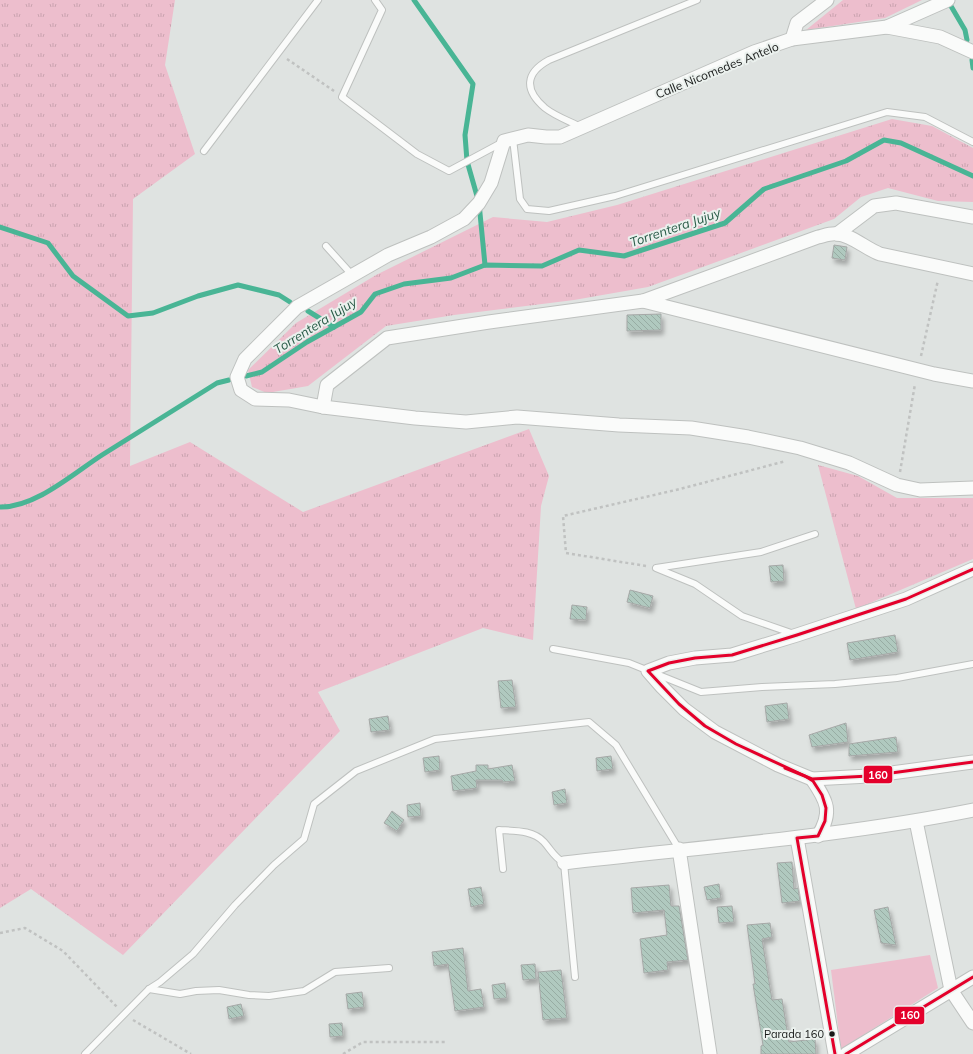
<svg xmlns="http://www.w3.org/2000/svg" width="973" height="1054" font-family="Mulish,sans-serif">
	<defs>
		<pattern id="grass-tufts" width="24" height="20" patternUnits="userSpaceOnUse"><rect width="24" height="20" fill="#edbecd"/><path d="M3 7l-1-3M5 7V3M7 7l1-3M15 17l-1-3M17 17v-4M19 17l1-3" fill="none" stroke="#caa3af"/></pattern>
		<pattern id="building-back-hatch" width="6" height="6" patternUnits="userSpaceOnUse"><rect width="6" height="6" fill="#b0c9bf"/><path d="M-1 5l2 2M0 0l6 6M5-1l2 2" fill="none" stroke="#97aca3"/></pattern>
		<filter id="shadow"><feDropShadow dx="2.5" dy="4.5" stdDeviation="2" flood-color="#0004"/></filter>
	</defs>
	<rect width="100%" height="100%" fill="#dfe3e1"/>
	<g fill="url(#grass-tufts)">
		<polygon points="0,0 175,0 165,65 195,154 133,199 130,466 190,442 303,512 529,429 549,476 541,506 533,640 483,628 318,692 340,731 123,955 31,889 0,908"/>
		<polygon points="843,0 922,0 885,18 806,30"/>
		<polygon points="892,119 932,126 973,148 973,202 938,201 888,188 861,197 834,219 648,287 574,300 454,315 386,326 308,386 267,393 252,387 248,370 296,323 376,275 493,217 547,222 617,205"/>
		<polygon points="818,465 858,476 897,498 973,498 973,559 856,609"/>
	</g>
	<polygon fill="#edbecd" points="930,955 938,988 841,1049 831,970"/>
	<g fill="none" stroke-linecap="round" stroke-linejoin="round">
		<g stroke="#49b595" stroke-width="5">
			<polyline points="414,0 473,84 465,135 467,161 479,203 485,265"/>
			<polyline points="948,1 965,30 967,40"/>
			<polyline points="972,60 973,68"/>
			<polyline points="0,227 48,243 73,276 128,316 153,313 198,296 238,285 279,295 290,302"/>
			<polyline points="308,311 334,327"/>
			<polyline points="246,376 262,372 307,342 361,312 375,294 404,284 451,278 485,265 542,266 579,250 624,256 725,223 764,189 846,161 884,140 901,143 973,176"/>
			<path d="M0,507C35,508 74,473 102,455C140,431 179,407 217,383L229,380"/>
		</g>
	</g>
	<g fill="url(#building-back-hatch)" stroke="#a6a8a7" filter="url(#shadow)">
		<polygon points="834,245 847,247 845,260 832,258"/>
		<polygon points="661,314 661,330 627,331 627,315"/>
		<polygon points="783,565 784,581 771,582 769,566"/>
		<polygon points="630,590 653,596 650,608 627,602"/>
		<polygon points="572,605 587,607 586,620 570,619"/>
		<polygon points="895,635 898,652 850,660 847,643"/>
		<polygon points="512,680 516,707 501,708 498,681"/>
		<polygon points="787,703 789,719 767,722 765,706"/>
		<polygon points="388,716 390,730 371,732 369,719"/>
		<polygon points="846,723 848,742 812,747 809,735"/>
		<polygon points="896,737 898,752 849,756 849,744"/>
		<polygon points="439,756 440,770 425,772 423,758"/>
		<polygon points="611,756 613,769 597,771 596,758"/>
		<polygon points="476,765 488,765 488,769 512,765 515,781 503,782 502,780 476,780 477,788 453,791 451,776 476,771"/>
		<polygon points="565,789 567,803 554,805 552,792"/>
		<polygon points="420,803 421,816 408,817 407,805"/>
		<polygon points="392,811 404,820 397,831 384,823"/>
		<polygon points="792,862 794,889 798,888 800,901 782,903 777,863"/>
		<polygon points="719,884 721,898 707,900 704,887"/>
		<polygon points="669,885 671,906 679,906 688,960 667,962 668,970 644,973 640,939 667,935 664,910 633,913 631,888"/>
		<polygon points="481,887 484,904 471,907 468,889"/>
		<polygon points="732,906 734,922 719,923 717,907"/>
		<polygon points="888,907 896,945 881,943 874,910"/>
		<polygon points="770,923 772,937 762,939 772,1000 782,999 789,1042 815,1039 816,1054 761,1054 761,1046 763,1045 753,984 755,984 747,925"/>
		<polygon points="463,948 468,991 481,989 484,1007 455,1011 448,964 434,966 432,952"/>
		<polygon points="535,964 536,979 523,980 521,965"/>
		<polygon points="561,970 567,1018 543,1020 538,972"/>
		<polygon points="505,983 507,998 494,999 492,985"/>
		<polygon points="362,992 364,1007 348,1009 346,994"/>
		<polygon points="241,1004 244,1016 229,1019 227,1007"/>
		<polygon points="342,1023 343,1036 330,1037 329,1024"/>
	</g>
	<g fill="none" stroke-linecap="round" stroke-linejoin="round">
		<defs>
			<g id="lane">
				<polyline points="375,0 382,10 342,97 417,154 449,171 503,142"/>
				<path d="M581,127C569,121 555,116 545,108C524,90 525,73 549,60L697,0"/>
				<polyline points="513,139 520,199 527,209 549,211 615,196 887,112 925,117 973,142"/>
				<polyline points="204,151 318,0"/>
				<polyline points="326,246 353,276"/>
				<polyline points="794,634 742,616 695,584 656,568 761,552 815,534"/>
				<polyline points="553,649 629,663 701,692 762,687 835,684 897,678 973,664"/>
				<path d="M503,869L499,830C515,831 533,830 544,842C552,851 553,856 564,863L575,977"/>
				<polyline points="149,989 180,994 196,991 219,990 249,995 269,996 304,991 335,972 389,968"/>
				<polyline points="85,1054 149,989 160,982 193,954 235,905 274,865 304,839 314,804 356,771 435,739 589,722 616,745 679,849"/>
			</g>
			<g id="street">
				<polyline points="948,0 887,27 792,39 754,52 560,137 546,137 528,135 504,141 491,183 479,203 464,219 431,237 388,255 297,307 245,359 237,377 241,390 255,399 289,400 323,407 415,418 466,422 517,417 619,425 691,428 748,437 800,448 849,463 897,485 920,490 973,488"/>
				<polyline points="887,27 940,37 973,52"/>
				<polyline points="792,39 797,23 827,0"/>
				<polyline points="837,234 874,206 896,203 973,217"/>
				<polyline points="643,301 934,374 973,381"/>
				<path d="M323,407L327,385L387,338L489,322L643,301L818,237C823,236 831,233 837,234C852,235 866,249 880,254L973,274"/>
				<polyline points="973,569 906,599 797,635 732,655 695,658 669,663 648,671 662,687 684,709 715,732 778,765 812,779 869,776 973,762"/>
				<path d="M812,779C827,801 833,812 818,836"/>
				<polyline points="916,821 951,990 973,1023"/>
				<polyline points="797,838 835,1054"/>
				<polyline points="679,849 710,1054"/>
				<path d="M564,863C701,847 838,837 973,810"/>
				<polyline points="846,1054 973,977"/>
			</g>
		</defs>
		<use href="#lane" stroke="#bec1bf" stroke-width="8"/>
		<use href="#street" stroke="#bec1bf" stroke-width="15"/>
		<g stroke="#c0c2c1" stroke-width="2.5" stroke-dasharray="3 3" stroke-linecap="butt">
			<polyline points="287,59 334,91"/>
			<polyline points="921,356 938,280"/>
			<polyline points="900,472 915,384"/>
			<polyline points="646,566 566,553 563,516 680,489 786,461"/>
			<polyline points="0,933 25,928 63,951 117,1007"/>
			<polyline points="133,1020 191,1054"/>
			<polyline points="343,1054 363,1042 447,1042"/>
		</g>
		<use href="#lane" stroke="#fafbfa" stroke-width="6"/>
		<use href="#street" stroke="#fafbfa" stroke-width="13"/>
		<defs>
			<g id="bus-1">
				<polyline points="785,768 812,779 869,776 973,762"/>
				<polyline points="835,1054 797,838 818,836 825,821 826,808 822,795 813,781 805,776 736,744 705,726 679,704 648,671 669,663 695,658 732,655 797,635 906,599 973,569"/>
				<polyline points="846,1054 973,977"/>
			</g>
		</defs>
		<use href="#bus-1" stroke="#ebf1ee" stroke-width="6"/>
		<use href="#bus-1" stroke="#e4002b" stroke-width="3"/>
	</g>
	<circle fill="#171918" stroke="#ebf1ee" stroke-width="1.5" cx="832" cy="1034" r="3.5"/>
	<g text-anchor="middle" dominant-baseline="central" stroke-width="4" stroke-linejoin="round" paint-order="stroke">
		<g font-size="11" fill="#171918" stroke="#ebf1ee" text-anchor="end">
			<text x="824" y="1034">Parada 160</text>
		</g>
		<g font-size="12" fill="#171918" stroke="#ebf1ee">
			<text transform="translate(717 70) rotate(-22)">Calle Nicomedes Antelo</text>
		</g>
		<g font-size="13" font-style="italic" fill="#295b47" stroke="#ebf1ee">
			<text transform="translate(675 227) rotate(-19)">Torrentera Jujuy</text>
			<text transform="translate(315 325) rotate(-32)">Torrentera Jujuy</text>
		</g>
	</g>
	<g stroke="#ebf1ee" stroke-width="1.5">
		<rect x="863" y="765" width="30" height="19" rx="4" fill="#e4002b"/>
		<rect x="894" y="1006" width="31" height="19" rx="4" fill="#e4002b"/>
	</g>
	<g font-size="11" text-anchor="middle" font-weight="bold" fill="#fff">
		<text x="878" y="779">160</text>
		<text x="910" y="1019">160</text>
	</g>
</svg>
